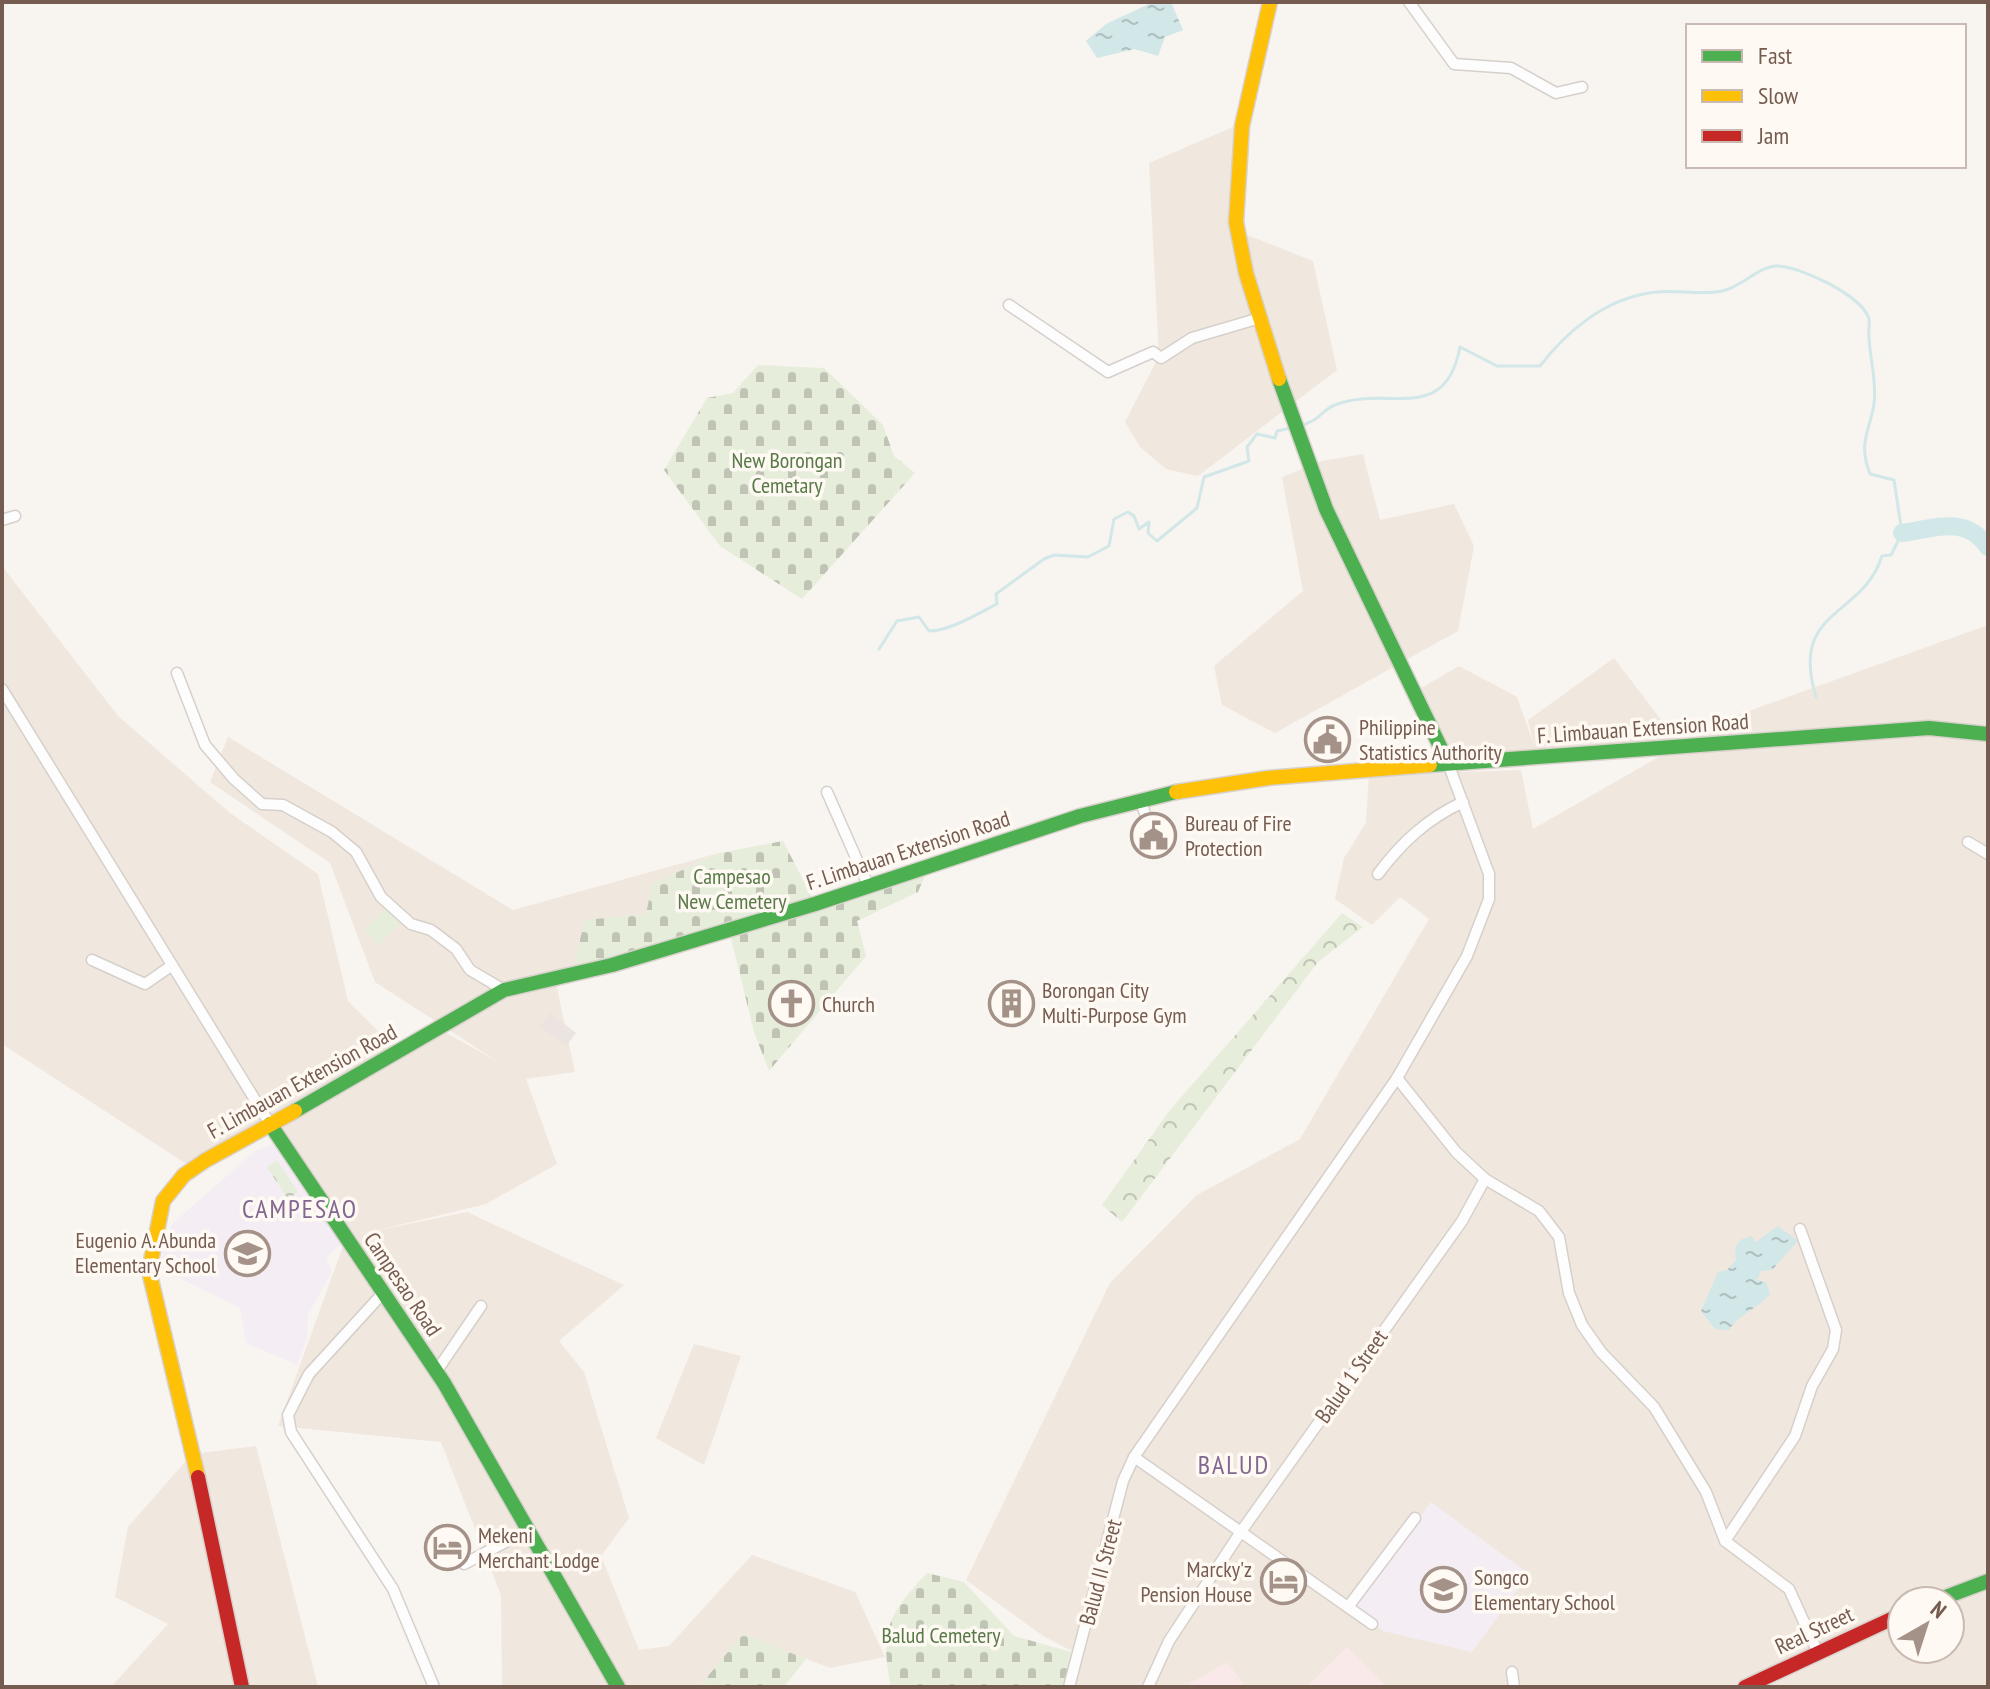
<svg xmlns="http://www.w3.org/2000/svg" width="1990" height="1689" font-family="'PT Sans Narrow',sans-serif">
	<defs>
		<pattern id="forest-crowns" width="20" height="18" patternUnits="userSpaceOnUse" patternTransform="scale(2)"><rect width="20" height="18" fill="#e6eedb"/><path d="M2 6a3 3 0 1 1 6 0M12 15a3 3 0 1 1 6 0" fill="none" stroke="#bfc4b4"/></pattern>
		<pattern id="cemetery-stones" width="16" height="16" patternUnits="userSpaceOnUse" patternTransform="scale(2)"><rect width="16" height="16" fill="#e6eedb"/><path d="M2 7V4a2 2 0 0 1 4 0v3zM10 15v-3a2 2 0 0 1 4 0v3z" fill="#bfc4b4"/></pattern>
		<pattern id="water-ripples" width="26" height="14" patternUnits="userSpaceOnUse" patternTransform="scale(2)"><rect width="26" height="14" fill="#d2e7e8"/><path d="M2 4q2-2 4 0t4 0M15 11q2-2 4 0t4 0" fill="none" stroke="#afbebe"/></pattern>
	</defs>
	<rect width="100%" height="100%" fill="#f8f4f0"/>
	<g fill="#f0e7de" fill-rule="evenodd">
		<polygon points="1240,124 1237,231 1313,261 1337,370 1198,476 1166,469 1140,447 1125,422 1159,356 1149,163"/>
		<polygon points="1363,454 1380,520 1454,504 1474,546 1458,631 1275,733 1222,705 1214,666 1303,591 1282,477 1322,461"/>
		<polygon points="2,566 118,716 230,813 318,874 348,1001 397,1050 188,1165 2,1044"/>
		<path d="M1988,625V1687H1069L1078,1654L1043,1636L966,1580L1110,1283L1197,1195L1300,1139L1429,919L1400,897L1372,925L1335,899L1344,858L1366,823L1369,775L1521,770L1533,829L1678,746L1450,760L1416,691L1459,666L1517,697L1534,745L1528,720L1614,658L1680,745L1724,720ZM1902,1601H1950V1649H1902Z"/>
		<polygon points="228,737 513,910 719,853 652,884 646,914 571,975 555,979 575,1072 526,1079 557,1164 486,1204 370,1232 467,1212 624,1285 559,1341 584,1372 629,1518 601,1556 639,1650 669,1646 752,1555 855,1592 885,1657 830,1668 744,1635 703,1683 707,1687 502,1687 501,1595 441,1442 278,1426 346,1238 270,1124 437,1028 497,1061 375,982 330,863 210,782"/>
		<polygon points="694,1344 741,1356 704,1465 656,1438"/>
		<polygon points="256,1446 318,1687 111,1687 168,1624 115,1597 128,1527 192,1454"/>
	</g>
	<polygon fill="#ebe4e0" points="550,1013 576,1033 566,1046 540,1026"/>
	<g fill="#f5edf4">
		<polygon points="274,1143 343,1242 326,1258 332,1271 308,1315 307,1338 297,1365 246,1343 240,1308 158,1268 172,1224 255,1151"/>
		<polygon points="1431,1502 1529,1574 1472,1652 1383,1631 1357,1606"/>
	</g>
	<g fill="#f9e9e9">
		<polygon points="1347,1647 1388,1687 1306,1687"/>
		<polygon points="1227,1662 1246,1687 1192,1687 1190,1683"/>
	</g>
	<g fill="url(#forest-crowns)">
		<polygon points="1342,913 1363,927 1318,962 1122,1222 1102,1205 1170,1110"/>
		<polygon points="277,1160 298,1192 288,1199 267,1167"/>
	</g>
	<g fill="url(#cemetery-stones)">
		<polygon points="758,365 824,368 883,425 894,456 915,473 802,599 720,546 664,470 707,398 733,393"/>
		<polygon points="783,841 815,903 571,975 585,920 646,914 652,884 719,853"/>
		<polygon points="927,871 918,892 857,921 866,956 769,1071 754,1032 730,934"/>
		<path d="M927,1573L964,1582L1014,1636L1078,1654L1069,1687H891C879,1629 889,1614 927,1573Z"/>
		<polygon points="743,1634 806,1659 784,1687 707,1687 703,1682"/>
	</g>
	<polygon fill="#e6eedb" points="387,907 402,921 379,945 364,931"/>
	<g fill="url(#water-ripples)">
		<polygon points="1153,2 1171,2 1183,30 1165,37 1158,56 1135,49 1097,58 1086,41 1106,24"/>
		<path d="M1778,1226L1798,1241L1772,1270L1761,1271L1757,1280L1766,1282L1770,1294C1758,1309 1740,1313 1729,1330L1715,1329L1701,1311L1718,1272L1727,1270L1736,1260L1735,1248L1740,1240L1751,1236L1756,1242Z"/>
	</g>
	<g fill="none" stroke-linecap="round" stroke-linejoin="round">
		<g stroke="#d2e7e8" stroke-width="3">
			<path d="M1299,426C1322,420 1321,410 1335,405C1386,384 1445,427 1460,347L1497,366H1540C1566,332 1604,300 1649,293C1673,288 1698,296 1722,291C1740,288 1759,266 1777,266C1800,266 1863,296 1869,319C1870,324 1868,331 1869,337C1870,360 1877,381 1874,404C1869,433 1858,443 1870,474L1894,480L1902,533L1891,555L1882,556C1862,619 1789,608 1816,697"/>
			<path d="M879,649L897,621L919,617L929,631C950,631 977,614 997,604L996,594L1044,559L1054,555L1088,557L1109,546L1114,519L1128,512L1134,516L1139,529L1149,522L1148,533L1157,541L1197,508L1204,477L1249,461L1247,447L1257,434L1275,438L1277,431L1291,428"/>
		</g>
		<path stroke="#d2e7e8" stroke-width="18" d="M1902,533C1934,529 1965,514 1988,547"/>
		<defs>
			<g id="street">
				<polyline points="1409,2 1454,64 1511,68 1556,93 1582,87"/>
				<polyline points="1009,305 1108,372 1153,352 1161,358 1192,338 1260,318"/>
				<polyline points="2,520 15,516"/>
				<polyline points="177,673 205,745 234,779 262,804 283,805 332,832 356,852 381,897 411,924 431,930 456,949 470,970 504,990"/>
				<polyline points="2,689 270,1124"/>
				<polyline points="827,792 868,885"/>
				<polyline points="1140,800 1146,816"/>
				<polyline points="1968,842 1988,854"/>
				<path d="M1378,874C1402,842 1427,819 1463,802"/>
				<polyline points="92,960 145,984 171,966"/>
				<polyline points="1485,1179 1539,1211 1559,1237 1569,1293 1582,1325 1601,1352 1654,1407 1706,1492 1725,1541 1789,1589 1818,1653"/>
				<polyline points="383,1293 309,1374 288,1415 291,1432 393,1589 434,1687"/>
				<polyline points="436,1372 481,1306"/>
				<polyline points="1134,1457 1372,1624"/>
				<polyline points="1725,1541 1795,1436 1812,1386 1833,1349 1836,1330 1800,1229"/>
				<polyline points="464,1564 528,1530"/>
				<polyline points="1348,1607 1415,1518"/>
				<polyline points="1512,1672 1514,1687"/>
				<polyline points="1069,1687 1123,1481 1134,1457 1397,1078 1467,956 1489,899 1489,874 1448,763"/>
				<polyline points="1148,1687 1169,1641 1240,1533 1462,1221 1485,1179 1456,1152 1397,1078"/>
			</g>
			<g id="fast">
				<polyline points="1279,379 1326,509 1448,763"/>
				<polyline points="1430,765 1929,728 1988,734"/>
				<polyline points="295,1111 504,990 612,965 815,904 1080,816 1176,792"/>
				<polyline points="270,1124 444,1383 618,1687"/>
				<polyline points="1935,1601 1988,1581"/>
			</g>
			<g id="slow">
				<polyline points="1270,2 1242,126 1236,222 1246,273 1279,379"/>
				<polyline points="1176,792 1268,778 1430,765"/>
				<polyline points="198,1477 149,1271 163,1201 184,1175 206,1160 295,1111"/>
			</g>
			<g id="jam">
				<polyline points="198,1477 242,1687"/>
				<polyline points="1745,1687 1902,1614"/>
			</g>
		</defs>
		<use href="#street" stroke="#d6d0cb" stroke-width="13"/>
		<use href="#fast" stroke="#d8d1cc" stroke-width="17"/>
		<use href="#slow" stroke="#d8d1cc" stroke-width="17"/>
		<use href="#jam" stroke="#d8d1cc" stroke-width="17"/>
		<use href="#street" stroke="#fefdfd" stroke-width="10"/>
		<use href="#fast" stroke="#4caf50" stroke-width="14"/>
		<use href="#slow" stroke="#ffc107" stroke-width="14"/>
		<use href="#jam" stroke="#c62828" stroke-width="14"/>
	</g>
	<defs>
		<symbol id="civic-ring" viewBox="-11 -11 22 22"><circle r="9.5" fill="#fef9f3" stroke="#a49188" stroke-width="1.5"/><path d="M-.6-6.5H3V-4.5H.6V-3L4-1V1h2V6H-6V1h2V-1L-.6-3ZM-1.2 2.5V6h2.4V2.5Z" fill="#a49188"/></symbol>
		<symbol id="building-ring" viewBox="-11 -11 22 22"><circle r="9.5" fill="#fef9f3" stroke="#a49188" stroke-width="1.5"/><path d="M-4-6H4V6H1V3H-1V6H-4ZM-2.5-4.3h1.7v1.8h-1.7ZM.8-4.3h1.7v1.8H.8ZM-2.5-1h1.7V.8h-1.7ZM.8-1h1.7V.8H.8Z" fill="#a49188"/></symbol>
		<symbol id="church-ring" viewBox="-11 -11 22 22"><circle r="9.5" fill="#fef9f3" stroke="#a49188" stroke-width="1.5"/><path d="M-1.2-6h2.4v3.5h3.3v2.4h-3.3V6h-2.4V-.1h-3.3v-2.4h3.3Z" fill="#a49188"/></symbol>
		<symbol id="school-ring" viewBox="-11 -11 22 22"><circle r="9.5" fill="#fef9f3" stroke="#a49188" stroke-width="1.5"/><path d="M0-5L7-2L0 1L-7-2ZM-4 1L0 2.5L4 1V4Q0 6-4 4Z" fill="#a49188"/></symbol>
		<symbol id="hotel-ring" viewBox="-11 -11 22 22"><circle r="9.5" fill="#fef9f3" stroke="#a49188" stroke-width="1.5"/><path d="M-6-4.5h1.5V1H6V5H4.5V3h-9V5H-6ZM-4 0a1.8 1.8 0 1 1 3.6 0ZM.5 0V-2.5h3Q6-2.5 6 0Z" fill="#a49188"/></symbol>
	</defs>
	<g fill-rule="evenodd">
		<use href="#civic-ring" x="1302" y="714" width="51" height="51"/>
		<use href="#civic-ring" x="1128" y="810" width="51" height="51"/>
		<use href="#building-ring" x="986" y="978" width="51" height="51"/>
		<use href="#church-ring" x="766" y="978" width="51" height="51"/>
		<use href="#school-ring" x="222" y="1228" width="51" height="51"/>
		<use href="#hotel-ring" x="422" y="1522" width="51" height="51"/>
		<use href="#hotel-ring" x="1258" y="1556" width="51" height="51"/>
		<use href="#school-ring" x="1418" y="1564" width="51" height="51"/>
	</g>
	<g text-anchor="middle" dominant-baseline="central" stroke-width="7" stroke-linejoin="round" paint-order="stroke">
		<g font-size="22" fill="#597a48" stroke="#fef9f3">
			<text x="787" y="460">New Borongan<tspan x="787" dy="25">Cemetary</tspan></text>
			<text x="732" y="876">Campesao<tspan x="732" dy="25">New Cemetery</tspan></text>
			<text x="941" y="1635">Balud Cemetery</text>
		</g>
		<g font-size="22" fill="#765c50" stroke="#fef9f3" text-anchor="start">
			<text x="1359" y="727">Philippine<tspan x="1359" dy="25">Statistics Authority</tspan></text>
			<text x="1185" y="823">Bureau of Fire<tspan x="1185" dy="25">Protection</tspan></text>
			<text x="1042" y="990">Borongan City<tspan x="1042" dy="25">Multi-Purpose Gym</tspan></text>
			<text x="822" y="1004">Church</text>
			<text x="216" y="1240" text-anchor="end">Eugenio A. Abunda<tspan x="216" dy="25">Elementary School</tspan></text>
			<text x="478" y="1535">Mekeni<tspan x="478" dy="25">Merchant Lodge</tspan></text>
			<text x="1252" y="1569" text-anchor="end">Marcky'z<tspan x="1252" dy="25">Pension House</tspan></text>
			<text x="1474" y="1577">Songco<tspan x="1474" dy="25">Elementary School</tspan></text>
		</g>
		<g font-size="22" fill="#765c50" stroke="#fef9f3">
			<text transform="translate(1643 728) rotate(-4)">F. Limbauan Extension Road</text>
			<text transform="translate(908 850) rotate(-18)">F. Limbauan Extension Road</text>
			<text transform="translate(302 1081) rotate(-29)">F. Limbauan Extension Road</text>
			<text transform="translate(403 1284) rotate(56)">Campesao Road</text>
			<text transform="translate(1351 1376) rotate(-55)">Balud 1 Street</text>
			<text transform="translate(1100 1572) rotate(-75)">Balud II Street</text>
			<text transform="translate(1814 1630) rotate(-25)">Real Street</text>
		</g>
		<g font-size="26" letter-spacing="2" fill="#826891" stroke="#fef9f3">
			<text x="300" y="1208">CAMPESAO</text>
			<text x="1234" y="1464">BALUD</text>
		</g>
	</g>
	<rect width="1990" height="1689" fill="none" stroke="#765c50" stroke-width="8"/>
	<rect x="1686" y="24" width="280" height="144" fill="#fef9f3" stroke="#c8bab2" stroke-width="2"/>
	<rect x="1702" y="50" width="40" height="12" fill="#4caf50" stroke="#c8bab2" stroke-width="2"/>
	<text x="1758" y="64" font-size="24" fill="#765c50">Fast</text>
	<rect x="1702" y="90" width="40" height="12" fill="#ffc107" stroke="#c8bab2" stroke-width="2"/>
	<text x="1758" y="104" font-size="24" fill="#765c50">Slow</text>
	<rect x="1702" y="130" width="40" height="12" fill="#c62828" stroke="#c8bab2" stroke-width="2"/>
	<text x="1758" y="144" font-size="24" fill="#765c50">Jam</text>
	<g transform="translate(1926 1625) rotate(39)"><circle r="38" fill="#fef9f3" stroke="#c8bab2" stroke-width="2"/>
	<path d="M0-6L14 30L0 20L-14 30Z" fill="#a49188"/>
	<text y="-12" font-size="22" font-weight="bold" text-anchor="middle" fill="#765c50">N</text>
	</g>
</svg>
